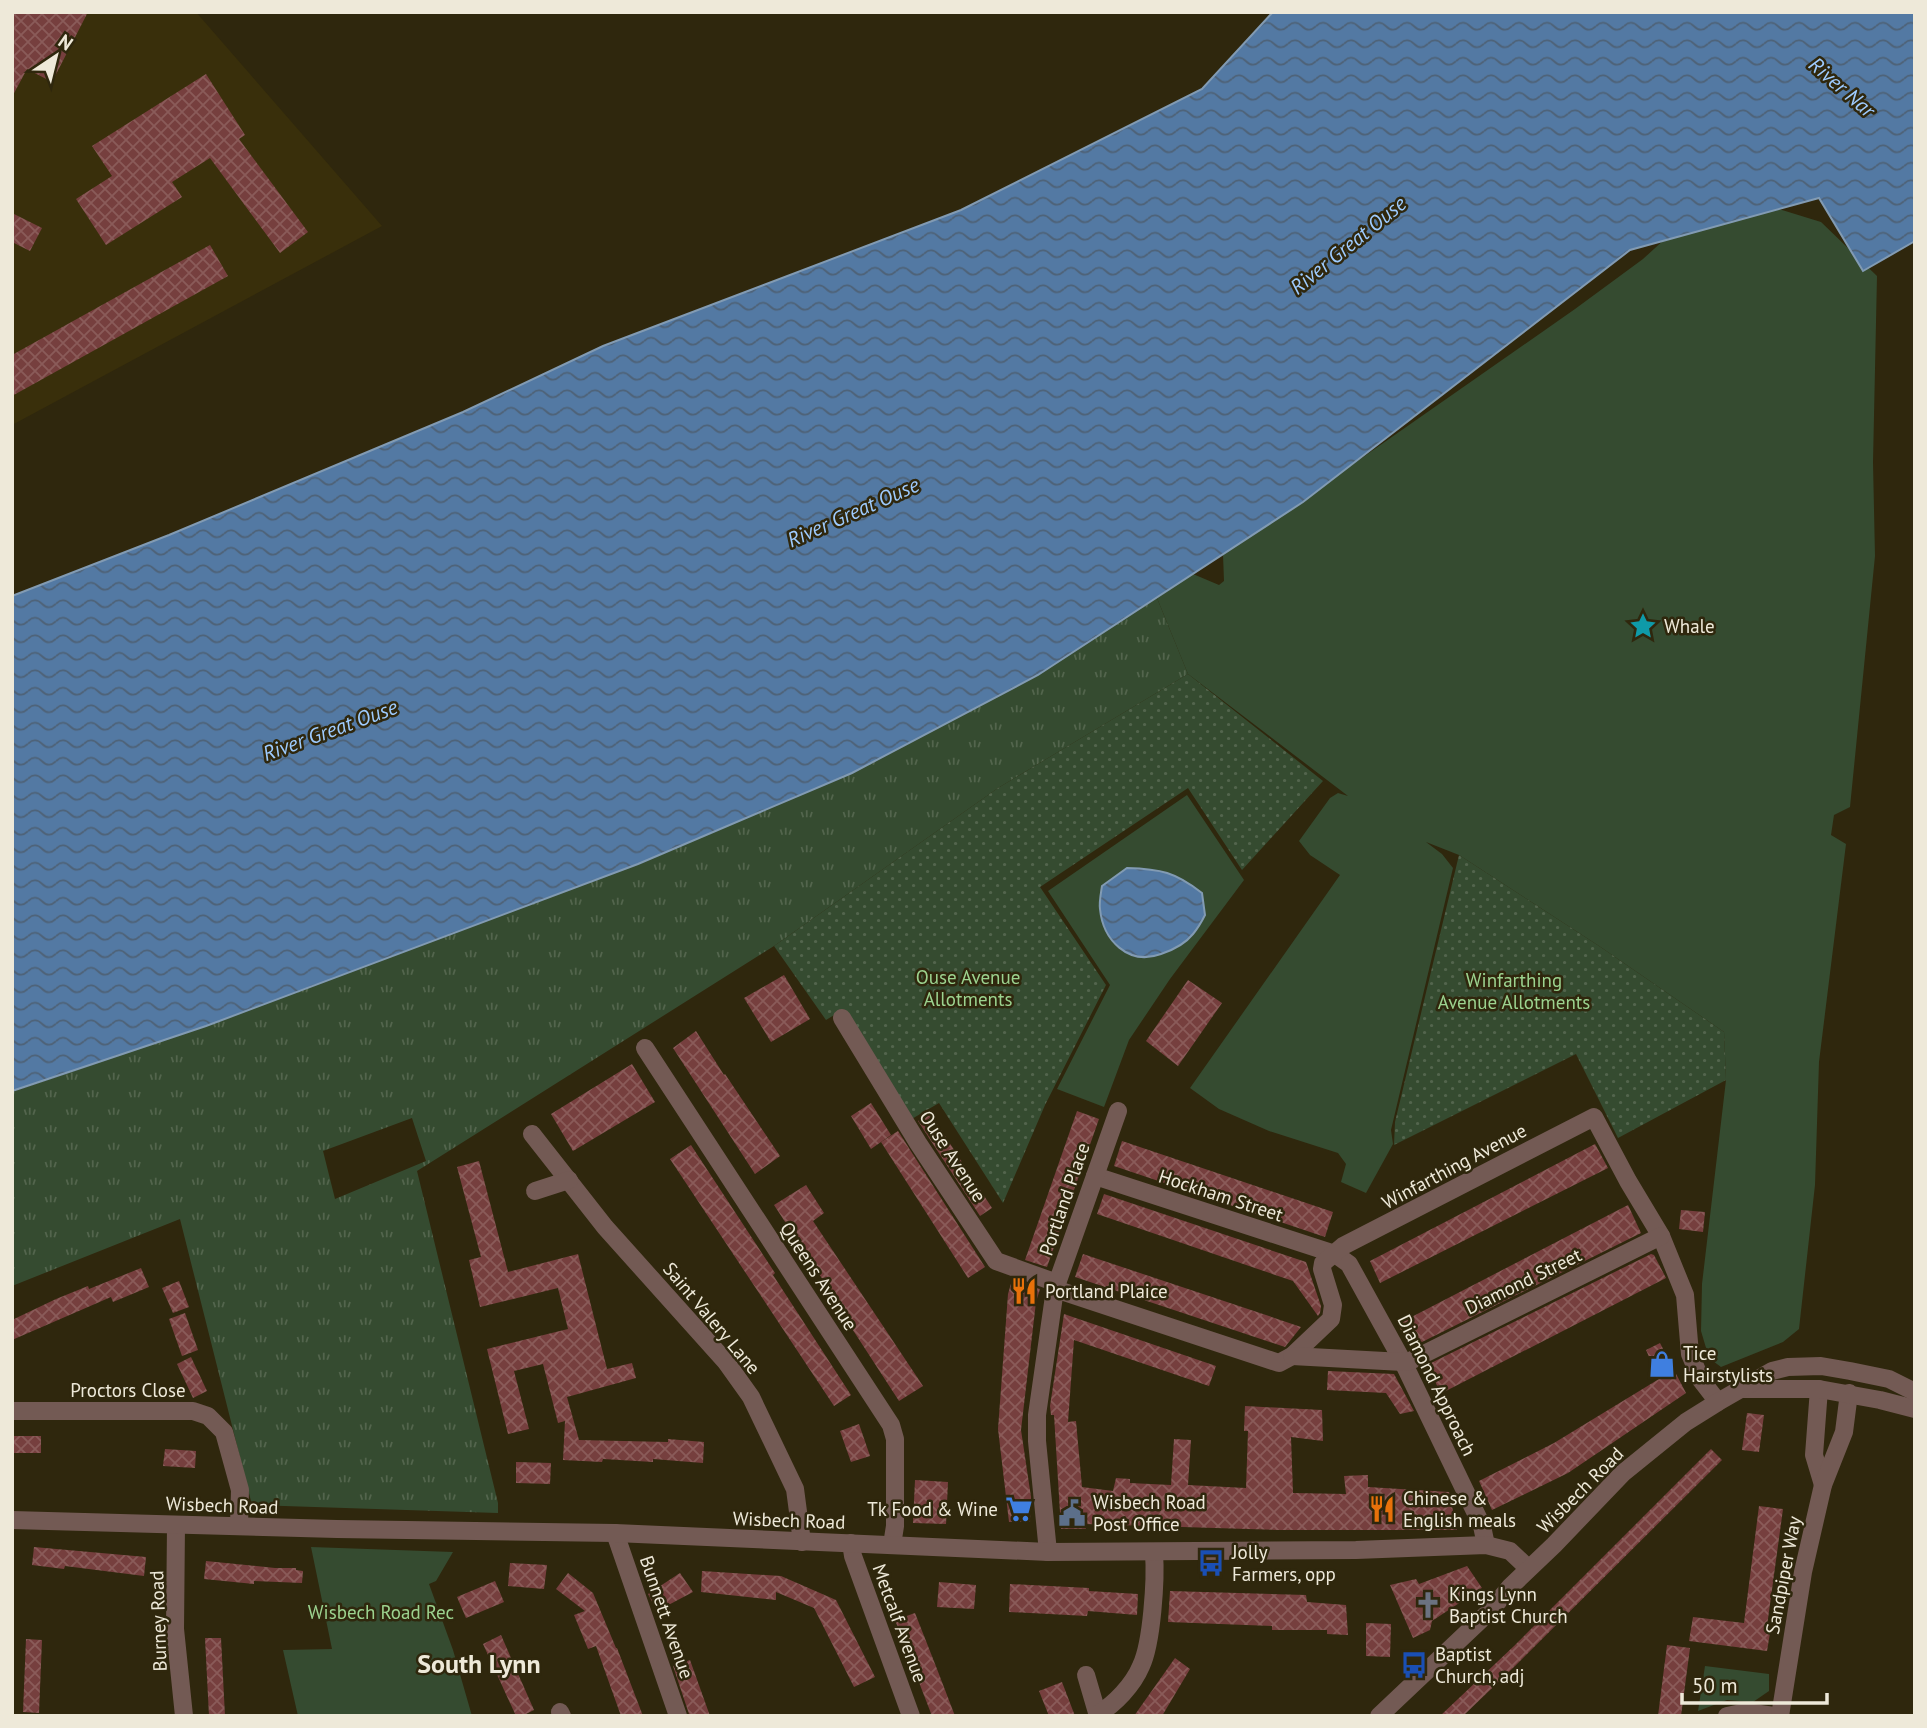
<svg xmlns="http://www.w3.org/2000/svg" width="1927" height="1728" font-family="'PT Sans',sans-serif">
	<defs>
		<pattern id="grass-tufts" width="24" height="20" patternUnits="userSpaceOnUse" patternTransform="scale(1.75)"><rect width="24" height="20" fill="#354b30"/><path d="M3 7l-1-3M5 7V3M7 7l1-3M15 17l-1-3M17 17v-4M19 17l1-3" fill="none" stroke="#53654d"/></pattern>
		<pattern id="garden-dots" width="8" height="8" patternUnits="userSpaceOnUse" patternTransform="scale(1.75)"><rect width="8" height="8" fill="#354b30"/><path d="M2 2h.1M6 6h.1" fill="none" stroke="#53654d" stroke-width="1.8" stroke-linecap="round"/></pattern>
		<pattern id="water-waves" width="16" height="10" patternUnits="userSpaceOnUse" patternTransform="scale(1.75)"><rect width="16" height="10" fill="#5379a3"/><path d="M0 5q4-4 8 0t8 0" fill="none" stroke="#4e6277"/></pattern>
		<pattern id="building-cross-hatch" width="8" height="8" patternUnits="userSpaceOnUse" patternTransform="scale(1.75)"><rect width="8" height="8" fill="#763f3e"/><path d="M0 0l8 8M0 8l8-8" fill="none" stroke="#8a5b59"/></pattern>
	</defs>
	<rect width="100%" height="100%" fill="#2f270d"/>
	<polygon fill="#392f0b" points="12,12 196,12 382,226 12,425"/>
	<path fill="url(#grass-tufts)" fill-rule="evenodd" d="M1157,598L1188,674L998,788L774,946L417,1171L498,1503V1513L252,1505L180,1219L12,1286V1092L206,1026L420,944L1038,675ZM412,1118L426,1161L335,1199L323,1151Z"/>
	<g fill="#354b30">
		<polygon points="1759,203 1821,222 1877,276 1873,462 1875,556 1850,807 1834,815 1831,835 1846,844 1819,1062 1815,1185 1799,1329 1783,1342 1721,1367 1709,1358 1701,1331 1702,1284 1726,1080 1724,1032 1599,946 1459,855 1426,842 1442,854 1453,868 1391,1130 1393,1144 1366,1193 1341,1182 1346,1164 1338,1153 1269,1131 1219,1109 1190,1088 1340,875 1310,855 1299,841 1330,798 1338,793 1348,796 1188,674 1157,598 1193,574 1219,585 1224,581 1223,555 1575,309 1643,259 1689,217"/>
		<polygon points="1187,795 1244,880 1170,979 1129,1040 1104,1107 1057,1089 1110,985 1048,891"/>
		<polygon points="311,1547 453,1552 436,1581 429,1584 453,1650 472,1716 298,1716 283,1650 332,1649"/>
		<polygon points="1705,1666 1769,1674 1769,1691 1753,1702 1727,1700 1698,1711"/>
	</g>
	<g fill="url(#garden-dots)">
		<polygon points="1188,674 1323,781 1242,870 1188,788 1040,887 1106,985 1045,1105 1003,1203 939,1103 910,1120 844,1009 826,1020 774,946 998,788"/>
		<polygon points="1459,855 1599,946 1724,1032 1726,1080 1618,1138 1576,1054 1394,1145 1395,1122"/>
	</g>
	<g fill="url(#water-waves)" stroke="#829bb3" stroke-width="2">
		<polygon points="1273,12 1915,12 1915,241 1863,271 1819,198 1630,250 1303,502 1038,675 852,773 638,864 206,1026 12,1091 12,596 169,535 463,412 603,346 961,210 1202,89"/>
		<path d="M1127,868C1161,869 1175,872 1202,893L1205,915C1202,921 1198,928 1193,934C1185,944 1173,950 1161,954C1128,966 1103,940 1100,909C1099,902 1101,893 1102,886Z"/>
	</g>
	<g fill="url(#building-cross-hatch)">
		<polygon points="12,12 88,12 52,82 27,69 12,97"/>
		<polygon points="206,74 245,135 239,139 308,232 280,253 210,158 172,182 182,197 106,245 76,199 112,176 92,146"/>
		<polygon points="12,213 42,228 30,251 12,242"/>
		<polygon points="210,245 228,276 12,396 12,355"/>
		<polygon points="784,975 810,1019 771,1042 744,998"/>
		<polygon points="1188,980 1222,1003 1178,1066 1146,1041"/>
		<polygon points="696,1031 724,1075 725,1074 780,1156 755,1174 673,1048"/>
		<polygon points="632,1064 655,1102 573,1151 551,1114"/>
		<polygon points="871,1103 891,1135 871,1149 851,1116"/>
		<polygon points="1077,1111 1099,1119 1047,1267 1025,1260"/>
		<polygon points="930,1113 992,1208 980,1216 918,1121"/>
		<polygon points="898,1131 985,1267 968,1278 881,1142"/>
		<polygon points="1122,1141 1333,1212 1325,1237 1114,1166"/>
		<polygon points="1595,1144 1608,1168 1380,1283 1370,1261"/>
		<polygon points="691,1145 775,1273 773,1275 851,1395 834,1406 670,1159"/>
		<polygon points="479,1161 508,1272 578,1254 607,1369 632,1363 636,1378 567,1397 579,1440 668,1442 668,1439 704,1442 703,1463 653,1459 653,1462 603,1459 602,1462 563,1460 565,1421 558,1423 543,1364 514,1371 529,1429 508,1434 487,1349 568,1329 558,1288 480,1307 469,1260 481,1257 457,1167"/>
		<polygon points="806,1185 824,1213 813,1221 923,1386 899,1401 823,1284 825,1283 774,1205"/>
		<polygon points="1104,1194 1306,1262 1321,1306 1320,1313 1318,1316 1293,1281 1097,1214"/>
		<polygon points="1628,1205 1641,1233 1410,1348 1398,1324"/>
		<polygon points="1681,1210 1705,1212 1703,1232 1679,1229"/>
		<polygon points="1083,1254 1263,1314 1301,1327 1285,1347 1075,1277"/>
		<polygon points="1651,1254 1654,1255 1666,1278 1440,1394 1429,1364"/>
		<polygon points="141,1268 149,1287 113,1302 111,1297 12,1340 12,1320 56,1299 88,1286 89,1289"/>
		<polygon points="1012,1280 1040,1289 1036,1302 1021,1430 1031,1497 1030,1522 1009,1522 998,1429 1008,1294"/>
		<polygon points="179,1281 189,1307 173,1313 162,1288"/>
		<polygon points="185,1313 198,1350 182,1356 169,1319"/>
		<polygon points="1064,1314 1216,1366 1209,1386 1074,1340 1068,1422 1076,1421 1082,1487 1113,1491 1116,1478 1130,1479 1130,1483 1171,1485 1174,1439 1191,1440 1188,1485 1246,1488 1248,1431 1244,1431 1245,1406 1322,1410 1323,1441 1291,1437 1293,1493 1346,1494 1344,1476 1368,1475 1368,1487 1449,1492 1457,1530 1277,1530 1085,1524 1086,1529 1061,1529 1054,1415 1051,1415 1050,1406"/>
		<polygon points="1660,1343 1686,1393 1568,1473 1492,1510 1479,1481 1554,1443 1659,1379 1646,1350"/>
		<polygon points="191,1357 207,1391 193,1398 177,1364"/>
		<polygon points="1328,1371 1394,1374 1414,1411 1400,1414 1386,1393 1327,1390"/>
		<polygon points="1747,1413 1764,1415 1759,1452 1742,1450"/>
		<polygon points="859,1424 870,1456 851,1462 840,1431"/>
		<rect x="12" y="1436" width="29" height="17"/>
		<polygon points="165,1449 196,1451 195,1468 163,1466"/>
		<polygon points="1711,1449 1722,1460 1515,1666 1463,1716 1440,1716 1514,1646"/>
		<polygon points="516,1462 551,1463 550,1484 516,1483"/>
		<polygon points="915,1480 948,1482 946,1524 913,1523"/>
		<polygon points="1759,1506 1783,1509 1767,1626 1771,1627 1767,1651 1689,1641 1693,1617 1744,1623"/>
		<polygon points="34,1547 146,1557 144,1576 65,1566 64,1569 32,1565"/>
		<polygon points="206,1561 275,1568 296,1568 296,1570 303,1571 302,1583 254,1581 254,1584 204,1579"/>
		<polygon points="510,1563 547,1565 544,1589 508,1586"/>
		<polygon points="1467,1566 1482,1588 1432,1621 1430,1630 1413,1638 1390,1585 1416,1579 1419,1584"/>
		<polygon points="702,1571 781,1576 836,1600 875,1677 854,1687 814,1608 776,1592 776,1600 701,1592"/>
		<polygon points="568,1573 593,1593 616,1648 617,1648 643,1716 621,1716 596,1646 588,1649 574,1615 585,1611 556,1589"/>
		<polygon points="680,1573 693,1592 657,1611 648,1594"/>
		<polygon points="495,1581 504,1602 466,1618 457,1597"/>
		<polygon points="939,1582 976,1585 974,1609 937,1607"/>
		<polygon points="1010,1584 1089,1588 1089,1591 1138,1594 1137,1615 1088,1611 1087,1616 1009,1612"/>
		<polygon points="1170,1591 1306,1595 1307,1602 1346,1605 1348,1635 1327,1634 1327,1630 1272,1630 1272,1626 1168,1622"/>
		<polygon points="915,1613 937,1669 955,1716 932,1716 895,1620"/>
		<polygon points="1366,1623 1391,1624 1390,1657 1366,1656"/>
		<polygon points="501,1635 534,1710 522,1716 516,1716 483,1644"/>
		<polygon points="205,1638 221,1638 225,1716 209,1716"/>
		<polygon points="26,1639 42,1640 39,1713 23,1712"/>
		<polygon points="1667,1645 1690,1648 1681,1716 1658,1716"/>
		<polygon points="1175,1658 1190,1669 1162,1716 1134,1716"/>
		<polygon points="690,1660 710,1716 689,1714 673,1666"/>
		<polygon points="1062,1682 1075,1716 1049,1716 1039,1691"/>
	</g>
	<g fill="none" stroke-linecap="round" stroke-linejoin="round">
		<g stroke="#735a54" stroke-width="18">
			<polyline points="842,1018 918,1143 996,1261 1057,1283"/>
			<polyline points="645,1048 891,1425 895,1439 895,1526 892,1545"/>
			<polyline points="532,1134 605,1227 726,1362 751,1397 795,1489 802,1542"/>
			<polyline points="1095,1176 1335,1254 1349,1264 1403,1362 1482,1526 1486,1545"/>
			<polyline points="535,1191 569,1180"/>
			<polyline points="1055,1289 1279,1363 1292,1356 1331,1319 1333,1305 1322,1269 1323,1263 1343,1246 1594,1117 1628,1181 1661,1236 1685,1295 1690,1354 1701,1380 1718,1402"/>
			<polyline points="1292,1356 1403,1362 1410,1361 1661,1236"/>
			<polyline points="1819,1389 1814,1455 1823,1485"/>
			<polyline points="12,1411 193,1411 208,1416 224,1432 240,1490 239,1526"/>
			<polyline points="176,1525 175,1629 184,1716"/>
			<polyline points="615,1533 678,1716"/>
			<polyline points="851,1543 853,1556 911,1716"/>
			<polyline points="1048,1552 1037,1441 1037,1415 1055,1289 1118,1111"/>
			<polyline points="1086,1675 1098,1716"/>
			<polyline points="560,1712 562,1716"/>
			<path d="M1098,1714C1115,1704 1133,1685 1141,1666C1152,1643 1156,1579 1154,1553"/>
			<polyline points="1727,1716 1746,1712 1774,1716"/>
			<polyline points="1780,1716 1803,1572 1823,1485 1844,1432 1849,1393"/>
		</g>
		<g stroke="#735a54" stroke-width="18">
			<polyline points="1742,1389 1819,1389 1880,1400 1915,1409"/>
			<polyline points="12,1520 337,1529 615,1533 1048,1552 1356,1550 1486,1545 1510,1551 1528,1568"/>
			<polyline points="1379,1716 1490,1611 1510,1587 1554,1545 1623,1473 1686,1422 1718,1402 1772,1371 1788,1367 1821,1366 1850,1371 1889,1379 1915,1392"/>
		</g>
	</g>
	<defs>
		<symbol id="sight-bare" viewBox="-9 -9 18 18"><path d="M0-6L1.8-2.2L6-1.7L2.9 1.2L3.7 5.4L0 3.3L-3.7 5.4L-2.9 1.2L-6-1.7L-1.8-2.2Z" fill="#0f9aa8" stroke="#2f270d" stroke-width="2.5" paint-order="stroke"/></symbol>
		<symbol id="restaurant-bare" viewBox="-9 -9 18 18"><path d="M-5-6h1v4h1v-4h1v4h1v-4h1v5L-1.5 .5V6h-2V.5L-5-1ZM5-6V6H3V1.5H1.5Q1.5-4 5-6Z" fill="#e8710a" stroke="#2f270d" stroke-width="2.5" paint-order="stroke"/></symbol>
		<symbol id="shop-bare" viewBox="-9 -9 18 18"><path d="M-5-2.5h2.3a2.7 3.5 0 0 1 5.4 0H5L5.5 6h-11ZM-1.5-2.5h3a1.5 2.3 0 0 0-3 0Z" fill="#3f7fe0" stroke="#2f270d" stroke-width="2.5" paint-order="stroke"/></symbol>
		<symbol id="supermarket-bare" viewBox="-9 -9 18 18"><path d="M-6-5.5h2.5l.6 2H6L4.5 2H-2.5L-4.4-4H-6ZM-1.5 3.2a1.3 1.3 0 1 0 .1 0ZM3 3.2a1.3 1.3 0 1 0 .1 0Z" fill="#3f7fe0" stroke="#2f270d" stroke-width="2.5" paint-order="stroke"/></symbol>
		<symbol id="civic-bare" viewBox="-9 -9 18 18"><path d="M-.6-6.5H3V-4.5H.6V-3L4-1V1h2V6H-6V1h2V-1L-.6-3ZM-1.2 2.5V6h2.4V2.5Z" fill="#5c6f8a" stroke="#2f270d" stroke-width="2.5" paint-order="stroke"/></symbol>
		<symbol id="bus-bare" viewBox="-9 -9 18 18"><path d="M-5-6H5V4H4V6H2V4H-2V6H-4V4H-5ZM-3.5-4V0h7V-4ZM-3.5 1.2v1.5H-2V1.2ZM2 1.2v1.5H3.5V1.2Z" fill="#1a4fb4" stroke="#2f270d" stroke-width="2.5" paint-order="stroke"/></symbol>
		<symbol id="church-bare" viewBox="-9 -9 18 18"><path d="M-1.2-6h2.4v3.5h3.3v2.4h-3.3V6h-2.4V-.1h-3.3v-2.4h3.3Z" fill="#6b7280" stroke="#2f270d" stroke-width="2.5" paint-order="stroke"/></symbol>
	</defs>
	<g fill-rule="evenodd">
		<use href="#sight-bare" x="1624" y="607" width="38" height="38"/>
		<use href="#restaurant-bare" x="1005" y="1272" width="38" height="38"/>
		<use href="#shop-bare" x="1643" y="1345" width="38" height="38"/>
		<use href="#supermarket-bare" x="1000" y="1490" width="38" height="38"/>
		<use href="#restaurant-bare" x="1363" y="1490" width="38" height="38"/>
		<use href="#civic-bare" x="1053" y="1494" width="38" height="38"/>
		<use href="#bus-bare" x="1192" y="1544" width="38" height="38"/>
		<use href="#church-bare" x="1409" y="1586" width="38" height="38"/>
		<use href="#bus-bare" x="1395" y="1646" width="38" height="38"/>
	</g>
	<g text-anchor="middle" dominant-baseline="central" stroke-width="5" stroke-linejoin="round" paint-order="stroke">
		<g font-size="19" fill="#eee9d9" stroke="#2f270d" text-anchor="start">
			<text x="1664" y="626">Whale</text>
			<text x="1045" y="1291">Portland Plaice</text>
			<text x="1683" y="1353">Tice<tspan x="1683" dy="22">Hairstylists</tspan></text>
			<text x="1403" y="1498">Chinese &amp;<tspan x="1403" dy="22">English meals</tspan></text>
			<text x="1093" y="1502">Wisbech Road<tspan x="1093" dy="22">Post Office</tspan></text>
			<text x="998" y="1509" text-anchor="end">Tk Food &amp; Wine</text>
			<text x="1232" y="1552">Jolly<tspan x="1232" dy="22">Farmers, opp</tspan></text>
			<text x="1449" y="1594">Kings Lynn<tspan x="1449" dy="22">Baptist Church</tspan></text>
			<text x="1435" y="1654">Baptist<tspan x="1435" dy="22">Church, adj</tspan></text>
		</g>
		<g font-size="19" fill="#9cd38f" stroke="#2f270d">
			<text x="968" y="977">Ouse Avenue<tspan x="968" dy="22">Allotments</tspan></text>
			<text x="1514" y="980">Winfarthing<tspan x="1514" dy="22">Avenue Allotments</tspan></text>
			<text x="381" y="1612">Wisbech Road Rec</text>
		</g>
		<g font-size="19" fill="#eee9d9" stroke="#2f270d">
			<text transform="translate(953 1156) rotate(57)">Ouse Avenue</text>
			<text transform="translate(1454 1166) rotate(-28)">Winfarthing Avenue</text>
			<text transform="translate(1221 1195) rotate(18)">Hockham Street</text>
			<text transform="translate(1064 1199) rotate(-71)">Portland Place</text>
			<text transform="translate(819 1276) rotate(57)">Queens Avenue</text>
			<text transform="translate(1523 1281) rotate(-26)">Diamond Street</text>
			<text transform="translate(712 1318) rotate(50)">Saint Valery Lane</text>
			<text transform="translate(1437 1385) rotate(64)">Diamond Approach</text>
			<text x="128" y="1390">Proctors Close</text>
			<text transform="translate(1580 1490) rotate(-45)">Wisbech Road</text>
			<text transform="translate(222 1505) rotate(2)">Wisbech Road</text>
			<text transform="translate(789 1520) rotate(2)">Wisbech Road</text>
			<text transform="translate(1783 1575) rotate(-79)">Sandpiper Way</text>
			<text transform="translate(667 1617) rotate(71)">Bunnett Avenue</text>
			<text transform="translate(158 1621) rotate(-92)">Burney Road</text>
			<text transform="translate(900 1623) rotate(70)">Metcalf Avenue</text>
		</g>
		<g font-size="21" font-style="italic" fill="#9ecbfe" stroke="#2f270d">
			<text transform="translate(1842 87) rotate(41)">River Nar</text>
			<text transform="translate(1348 245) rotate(-39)">River Great Ouse</text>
			<text transform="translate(853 512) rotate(-24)">River Great Ouse</text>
			<text transform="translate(330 730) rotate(-20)">River Great Ouse</text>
		</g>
		<g font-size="26" font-weight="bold" fill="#eee9d9" stroke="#2f270d">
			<text x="479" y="1663">South Lynn</text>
		</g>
	</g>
	<rect width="1927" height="1728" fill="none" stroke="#eee9d9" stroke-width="28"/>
	<g transform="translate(56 56) rotate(35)" stroke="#2f270d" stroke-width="5" paint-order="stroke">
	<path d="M0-5L12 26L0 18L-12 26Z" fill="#eee9d9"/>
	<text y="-10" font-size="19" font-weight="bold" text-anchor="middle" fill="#eee9d9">N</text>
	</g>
	<path d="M1682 1693v10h145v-10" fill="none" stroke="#eee9d9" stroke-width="3.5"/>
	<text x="1692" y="1693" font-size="21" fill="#eee9d9" stroke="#2f270d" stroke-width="5" paint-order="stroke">50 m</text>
</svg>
